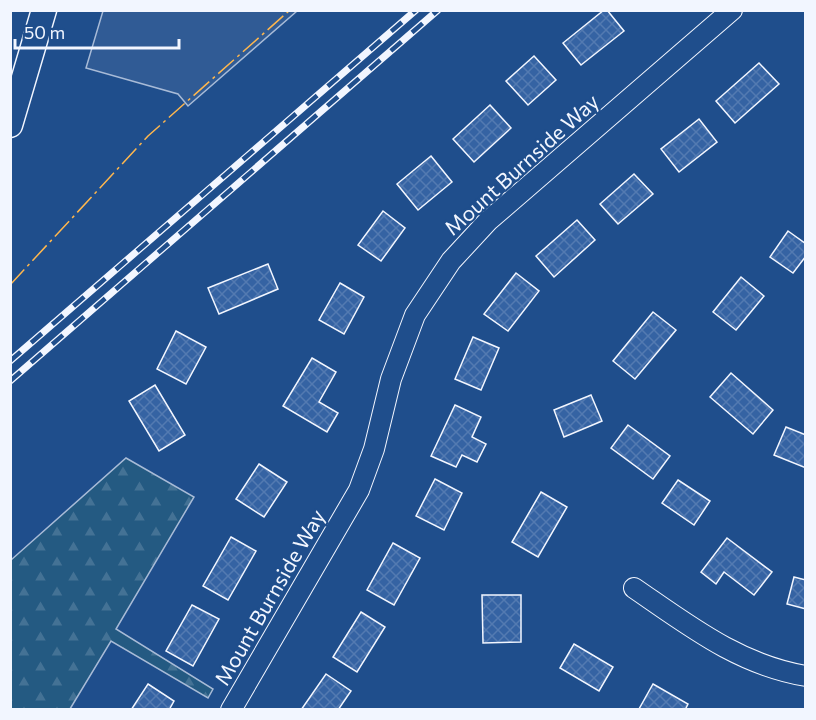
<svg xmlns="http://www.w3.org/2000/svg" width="816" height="720" font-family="Commissioner,sans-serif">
	<defs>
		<pattern id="forest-firs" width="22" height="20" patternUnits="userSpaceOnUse" patternTransform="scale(1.5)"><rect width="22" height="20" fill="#245a82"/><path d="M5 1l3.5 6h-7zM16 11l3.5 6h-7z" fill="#447295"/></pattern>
		<pattern id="building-cross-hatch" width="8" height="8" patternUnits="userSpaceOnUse" patternTransform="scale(1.5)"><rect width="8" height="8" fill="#3563a3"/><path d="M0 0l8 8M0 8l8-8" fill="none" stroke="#537ab1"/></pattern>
	</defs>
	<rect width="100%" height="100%" fill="#1f4e8c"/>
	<polygon fill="url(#forest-firs)" stroke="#a8bbd7" stroke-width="1.5" points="126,458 194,497 116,629 213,689 208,698 111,641 70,709 11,709 11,560"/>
	<polygon fill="#305b95" stroke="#a8bbd7" stroke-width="1.5" points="103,11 103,10 297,11 188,106 178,94 86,68"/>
	<g fill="url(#building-cross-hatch)" stroke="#f2f6ff" stroke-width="1.5">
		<polygon points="604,10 607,10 624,31 581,65 563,43"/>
		<polygon points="534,56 556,80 528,105 506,81"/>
		<polygon points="759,63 779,84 735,123 716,101"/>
		<polygon points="490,105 511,128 474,162 453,139"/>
		<polygon points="699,119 717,142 679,172 661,149"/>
		<polygon points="431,156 452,182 418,210 397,184"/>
		<polygon points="634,174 653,194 618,224 600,204"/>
		<polygon points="383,211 405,228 381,261 358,245"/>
		<polygon points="577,220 595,240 554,277 536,256"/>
		<polygon points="788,231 806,244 806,256 793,273 770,257"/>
		<polygon points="268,264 278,289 219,314 208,288"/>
		<polygon points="516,273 539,291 508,331 484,314"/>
		<polygon points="741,277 764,296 736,330 713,312"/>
		<polygon points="340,283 364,297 344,334 319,320"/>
		<polygon points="653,312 676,330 635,379 613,361"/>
		<polygon points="176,331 206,347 186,384 157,369"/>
		<polygon points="473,337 499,348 481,390 455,379"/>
		<polygon points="312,358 336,372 319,402 338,413 327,432 283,406"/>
		<polygon points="731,373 773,410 753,434 710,397"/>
		<polygon points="155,385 185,435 159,451 129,401"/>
		<polygon points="591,395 602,421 564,437 554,410"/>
		<polygon points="455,405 481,417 472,437 486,444 477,462 462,455 456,467 431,456"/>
		<polygon points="628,425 670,456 653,479 611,448"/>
		<polygon points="786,427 806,435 806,468 774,455"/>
		<polygon points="259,464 287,482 264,517 236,499"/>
		<polygon points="435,479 462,493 444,530 416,516"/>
		<polygon points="678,480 710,501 694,525 662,503"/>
		<polygon points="541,492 567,507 538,557 512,542"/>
		<polygon points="231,537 256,551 228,600 203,586"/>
		<polygon points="727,538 772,572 754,595 724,572 716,584 701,572"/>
		<polygon points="393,543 420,558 394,605 367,590"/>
		<polygon points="794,577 806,580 806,609 787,604"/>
		<polygon points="482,595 521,595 521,642 483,643"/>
		<polygon points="192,605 219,619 193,666 166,651"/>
		<polygon points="361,612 385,627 357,672 333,657"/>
		<polygon points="574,644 613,667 599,691 560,668"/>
		<polygon points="326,674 351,691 338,710 301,710"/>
		<polygon points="148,684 174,701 169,710 131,710"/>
		<polygon points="653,684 688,704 685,710 639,709"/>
	</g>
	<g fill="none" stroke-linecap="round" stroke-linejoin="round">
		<defs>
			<g id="minor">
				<path d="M634,588C688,625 739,665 806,676"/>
				<polyline points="231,710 359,490 374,449 391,379 415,315 451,261 488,221 732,10"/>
			</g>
			<polyline id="tertiary" points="10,125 44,10"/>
		</defs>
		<use href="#minor" stroke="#f2f6ff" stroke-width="22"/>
		<use href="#tertiary" stroke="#f2f6ff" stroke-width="27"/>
		<use href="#minor" stroke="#1f4e8c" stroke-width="20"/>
		<use href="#tertiary" stroke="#1f4e8c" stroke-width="24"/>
		<defs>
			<g id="rail">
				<polyline points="10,361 416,10"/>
				<polyline points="10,381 438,10"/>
			</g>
		</defs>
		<use href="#rail" stroke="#f2f6ff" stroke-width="7"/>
		<use href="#rail" stroke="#1f4e8c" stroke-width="4.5" stroke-dasharray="14" stroke-linecap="butt"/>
		<polyline stroke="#ffb74d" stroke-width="1.5" stroke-dasharray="21 4.5 3 4.5" stroke-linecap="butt" points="10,285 148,136 290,10"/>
	</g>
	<g text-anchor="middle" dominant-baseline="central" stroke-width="4.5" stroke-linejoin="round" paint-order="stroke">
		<g font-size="21" fill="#f2f6ff" stroke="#1f4e8c">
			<text transform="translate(521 164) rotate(-42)">Mount Burnside Way</text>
			<text transform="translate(269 597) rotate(-60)">Mount Burnside Way</text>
		</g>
	</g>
	<rect width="816" height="720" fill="none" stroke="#f2f6ff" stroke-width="24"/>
	<path d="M15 39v9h164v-9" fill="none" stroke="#f2f6ff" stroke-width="3"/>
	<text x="24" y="39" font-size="18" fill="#f2f6ff" stroke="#1f4e8c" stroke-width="4.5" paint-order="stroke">50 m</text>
</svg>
